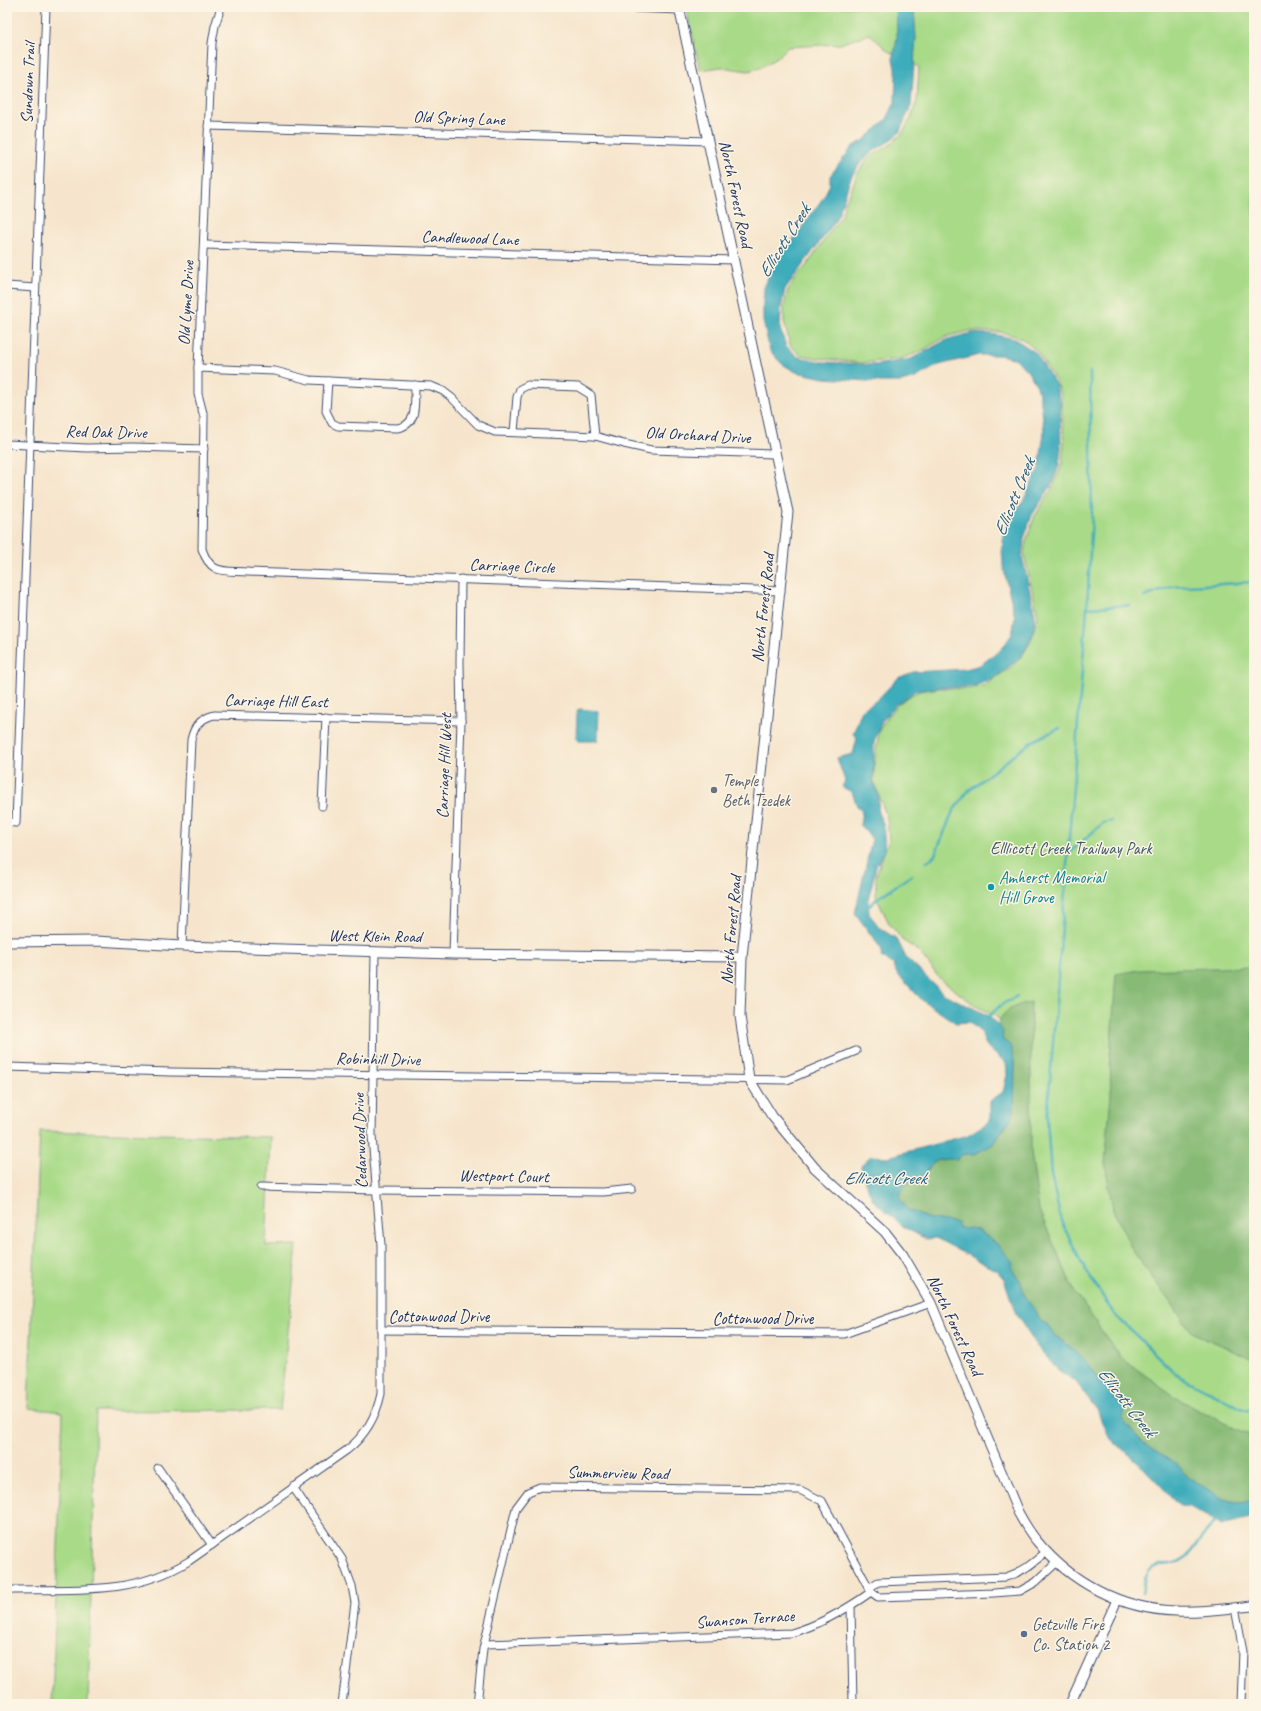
<svg xmlns="http://www.w3.org/2000/svg" width="1261" height="1711" font-family="Caveat,sans-serif">
	<rect width="100%" height="100%" fill="#fcf5e5"/>
	<filter id="ink" filterUnits="userSpaceOnUse"><feTurbulence type="fractalNoise" baseFrequency=".025" numOctaves="2"/><feDisplacementMap in="SourceGraphic" scale="8" xChannelSelector="R" yChannelSelector="G"/><feConvolveMatrix kernelMatrix="1 2 1 2 8 2 1 2 1" color-interpolation-filters="sRGB"/></filter>
	<filter id="wash" filterUnits="userSpaceOnUse"><feTurbulence type="fractalNoise" baseFrequency=".012" numOctaves="4" result="noise"/><feDisplacementMap in="SourceGraphic" scale="16" xChannelSelector="R" yChannelSelector="G"/><feGaussianBlur stdDeviation="0.9" result="paint"/><feColorMatrix in="noise" values="0 0 0 0 0 0 0 0 0 0 0 0 0 0 0 0 0 1.4 0 .05"/><feComposite in="paint" operator="in"/></filter>
	<g filter="url(#wash)">
		<rect width="100%" height="100%" fill="#f6e5cc"/>
		<g fill="#a9da88" stroke="#628473">
			<polygon points="686,7 1254,7 1254,1499 1017,1262 976,1225 922,1216 913,1221 904,1203 994,1146 1018,1112 1010,1036 997,1017 976,1006 940,979 924,958 913,947 903,941 889,923 876,897 876,875 889,840 887,818 874,781 875,757 879,731 887,717 897,705 909,696 920,691 940,688 969,689 985,685 1010,668 1021,658 1030,643 1035,630 1038,616 1024,554 1026,541 1035,516 1054,485 1062,464 1064,442 1061,395 1057,383 1036,350 1021,338 1001,332 969,331 948,336 917,353 900,359 862,363 817,358 800,355 790,345 784,321 784,306 788,290 797,276 807,265 842,215 845,201 851,192 856,176 867,159 887,147 902,134 911,118 917,101 919,67 888,51 870,34 840,44 788,47 778,57 760,68 748,71 721,67 700,70"/>
			<polygon points="40,1131 271,1137 266,1246 297,1245 280,1410 96,1411 88,1704 52,1704 63,1412 28,1408"/>
		</g>
		<g fill="#86ba74" stroke="#507469">
			<polygon points="1254,967 1254,1360 1192,1332 1133,1251 1113,1210 1105,1163 1111,1095 1110,1057 1116,974 1139,970"/>
			<path d="M1031,1002V1152L1039,1210L1074,1291L1121,1358L1180,1400L1238,1430L1254,1435V1500L1240,1503L1223,1499L1188,1477L1179,1466L1140,1440L1121,1417L1124,1409L1073,1349L1053,1334L1047,1324L1042,1322L1024,1294L1021,1282L1012,1269L1013,1262L997,1244L978,1230L958,1228L957,1223L926,1218L907,1209L900,1199C902,1181 911,1182 924,1174C929,1171 929,1165 934,1162C943,1158 954,1160 962,1154L992,1145L1014,1114L1015,1063L1002,1038V1031L998,1027C1000,1010 1017,1005 1031,1002Z"/>
		</g>
		<g fill="#3eacbb" stroke="#2c6e8c">
			<path d="M896,7H914L916,38L911,106L899,133L885,144L874,151L861,162L851,177L839,213L833,224L785,289L781,308L780,329L786,346L798,357L823,362L876,365L911,359L948,339L972,333L992,334L1015,339L1035,352L1056,385L1060,402L1061,448L1059,465L1053,483L1032,515L1024,538L1022,556L1035,615L1034,630L1029,643L1021,657L995,678L972,687H941L915,691L895,705L882,721L874,741L873,781L879,798L878,813L883,823L885,850L879,862L877,863L868,900L869,914L881,929L897,939L906,958L944,994L989,1016L1003,1031L1002,1039L1010,1045L1015,1063L1014,1114L992,1145L973,1155C967,1153 963,1154 958,1157L957,1160C949,1158 935,1159 930,1166C928,1168 927,1172 925,1174C912,1182 902,1180 900,1199L907,1209L926,1218L957,1223L959,1228L978,1230L997,1244L1013,1262L1012,1269L1021,1282L1024,1294L1042,1322L1047,1324L1053,1334L1073,1349L1085,1361L1124,1409L1122,1418L1140,1440L1179,1466L1188,1477L1223,1499L1240,1503L1254,1500V1517L1222,1525L1190,1507L1180,1506L1137,1461L1116,1444L1106,1432L1097,1410L1076,1382L1057,1369L1034,1343L1022,1321L1016,1314L1004,1279L997,1271L936,1238L926,1239L905,1228L873,1200L862,1175L861,1165L871,1156L888,1157L968,1135L990,1121V1101L1003,1092L1007,1075L1006,1062C995,1054 983,1047 982,1033L969,1022L956,1023L923,1001L897,974L893,964L881,957L882,950L855,913L872,839L860,825L862,810L857,806L852,792L842,787L845,781L837,758L853,754L857,738L853,734L862,710L877,700L898,678L913,672L966,669L980,665L1001,650L1012,634L1015,617L1003,566L1002,550L1004,535L1007,523L1023,501L1039,468L1044,432L1042,408L1037,386L1028,372L1016,359L1000,355H979L939,365L915,378L901,382H881L824,378L796,372L782,364L770,351L763,321V303L764,288L772,267L795,237L823,198L830,184V176L853,146L863,141L887,119L895,102L896,73L893,59L897,37Z"/>
			<polygon points="579,709 599,711 598,739 597,741 578,741 576,738 577,712"/>
		</g>
		<g fill="none" stroke-linecap="round" stroke-linejoin="round">
			<g stroke="#3eacbb" stroke-width="2.5">
				<polyline points="1090,372 1092,516 1087,608 1047,1119 1051,1174 1061,1221 1081,1262 1114,1314 1177,1375 1243,1409 1254,1412"/>
				<polyline points="1144,597 1172,587 1254,582"/>
				<polyline points="1087,608 1130,605"/>
				<polyline points="1067,855 1103,823 1112,821"/>
				<polyline points="927,862 935,855 953,811 969,790 1031,742 1060,728"/>
				<polyline points="866,909 879,897 912,875"/>
				<polyline points="987,1018 1001,1005 1017,996"/>
				<path d="M1142,1593C1148,1551 1166,1573 1185,1558C1194,1552 1197,1544 1203,1536C1207,1530 1213,1526 1216,1519"/>
			</g>
		</g>
	</g>
	<g filter="url(#ink)">
		<g fill="none" stroke-linecap="round" stroke-linejoin="round">
			<defs>
				<g id="minor">
					<path d="M221,7L215,26L212,43L198,368V394L204,417L202,549C211,576 225,570 248,572L781,591"/>
					<polyline points="606,7 680,10"/>
					<polyline points="208,126 708,141"/>
					<polyline points="204,245 734,260"/>
					<polyline points="7,286 35,288"/>
					<polyline points="198,368 275,371 309,380 431,386 443,391 452,398 478,425 495,432 595,436 624,444 651,450 776,454"/>
					<path d="M328,381L326,411L332,423L338,426L397,428C419,425 414,403 415,385"/>
					<polyline points="514,432 517,397 520,389 528,385 578,387 591,395 595,436"/>
					<polyline points="7,444 87,448 133,447 204,449"/>
					<polyline points="322,806 326,717"/>
					<polyline points="7,822 16,823 46,7"/>
					<path d="M182,946L191,740C194,726 200,719 214,715L461,721"/>
					<polyline points="453,954 461,721 460,663 461,579"/>
					<polyline points="7,1067 171,1072 787,1080 856,1051"/>
					<polyline points="261,1187 376,1190 603,1192 632,1189"/>
					<polyline points="381,1330 844,1334 931,1303"/>
					<polyline points="158,1468 212,1545"/>
					<polyline points="293,1487 342,1559 352,1586 355,1603 342,1704"/>
					<path d="M869,1588L878,1582L1006,1577C1023,1572 1033,1563 1046,1552"/>
					<path d="M7,1590C72,1588 131,1597 189,1561L347,1450C366,1435 376,1417 381,1394V1245L372,1136L375,952"/>
					<polyline points="851,1606 853,1704"/>
					<polyline points="1235,1608 1243,1651 1241,1704"/>
					<path d="M485,1644L791,1633C820,1625 847,1609 871,1592"/>
					<polyline points="477,1704 483,1649 516,1508 528,1492 540,1487 800,1490 822,1501 871,1592 878,1597 994,1593 1020,1591 1036,1582 1057,1562"/>
				</g>
				<g id="tertiary">
					<path d="M679,7L788,512L742,957L740,1016L749,1079L772,1116L815,1168L885,1232L903,1255L931,1303L1018,1512C1023,1521 1029,1532 1036,1540C1070,1582 1121,1609 1175,1611C1201,1613 1228,1608 1254,1606"/>
					<polyline points="7,942 96,941 182,946 453,954 742,957"/>
					<polyline points="1070,1704 1117,1600"/>
				</g>
			</defs>
			<use href="#minor" stroke="#3c4a6e" stroke-width="9"/>
			<use href="#tertiary" stroke="#3c4a6e" stroke-width="11"/>
			<use href="#minor" stroke="#fff" stroke-width="7"/>
			<use href="#tertiary" stroke="#fff" stroke-width="9"/>
		</g>
	</g>
	<circle fill="#6b7280" stroke="#fcf5e5" stroke-width="1.5" cx="714" cy="790" r="4"/>
	<circle fill="#0f9aa8" stroke="#fcf5e5" stroke-width="1.5" cx="991" cy="887" r="4"/>
	<circle fill="#5c6f8a" stroke="#fcf5e5" stroke-width="1.5" cx="1024" cy="1634" r="4"/>
	<g text-anchor="middle" dominant-baseline="central" stroke-width="3" stroke-linejoin="round" paint-order="stroke">
		<g font-size="17" fill="#1b2f5e" stroke="#fcf5e5">
			<text transform="translate(28 83) rotate(-88)">Sundown Trail</text>
			<text transform="translate(459 118) rotate(2)">Old Spring Lane</text>
			<text transform="translate(736 194) rotate(78)">North Forest Road</text>
			<text transform="translate(470 238) rotate(2)">Candlewood Lane</text>
			<text transform="translate(186 303) rotate(-87)">Old Lyme Drive</text>
			<text transform="translate(106 432) rotate(1)">Red Oak Drive</text>
			<text transform="translate(698 435) rotate(3)">Old Orchard Drive</text>
			<text transform="translate(512 566) rotate(2)">Carriage Circle</text>
			<text transform="translate(763 608) rotate(-84)">North Forest Road</text>
			<text transform="translate(276 701) rotate(1)">Carriage Hill East</text>
			<text transform="translate(444 766) rotate(-88)">Carriage Hill West</text>
			<text transform="translate(731 930) rotate(-85)">North Forest Road</text>
			<text transform="translate(375 936) rotate(1)">West Klein Road</text>
			<text transform="translate(378 1059) rotate(1)">Robinhill Drive</text>
			<text transform="translate(360 1141) rotate(-92)">Cedarwood Drive</text>
			<text transform="translate(504 1176) rotate(1)">Westport Court</text>
			<text x="439" y="1316">Cottonwood Drive</text>
			<text x="763" y="1318">Cottonwood Drive</text>
			<text transform="translate(955 1325) rotate(65)">North Forest Road</text>
			<text transform="translate(618 1473) rotate(1)">Summerview Road</text>
			<text transform="translate(745 1619) rotate(-4)">Swanson Terrace</text>
		</g>
		<g font-size="17" fill="#5b616d" stroke="#fcf5e5" text-anchor="start">
			<text x="722" y="780">Temple<tspan x="722" dy="20">Beth Tzedek</tspan></text>
		</g>
		<g font-size="17" fill="#3e5a68" stroke="#fcf5e5">
			<text x="1071" y="848">Elllicott Creek Trailway Park</text>
		</g>
		<g font-size="17" fill="#0d838f" stroke="#fcf5e5" text-anchor="start">
			<text x="999" y="877">Amherst Memorial<tspan x="999" dy="20">Hill Grove</tspan></text>
		</g>
		<g font-size="17" fill="#4e5e75" stroke="#fcf5e5" text-anchor="start">
			<text x="1032" y="1624">Getzville Fire<tspan x="1032" dy="20">Co. Station 2</tspan></text>
		</g>
		<g font-size="18" font-style="italic" fill="#275b7f" stroke="#fcf5e5">
			<text transform="translate(784 241) rotate(-58)">Ellicott Creek</text>
			<text transform="translate(1014 497) rotate(-68)">Ellicott Creek</text>
			<text x="885" y="1178">Ellicott Creek</text>
			<text transform="translate(1127 1402) rotate(52)">Ellicott Creek</text>
		</g>
	</g>
	<rect width="1261" height="1711" fill="none" stroke="#fcf5e5" stroke-width="24"/>
</svg>
